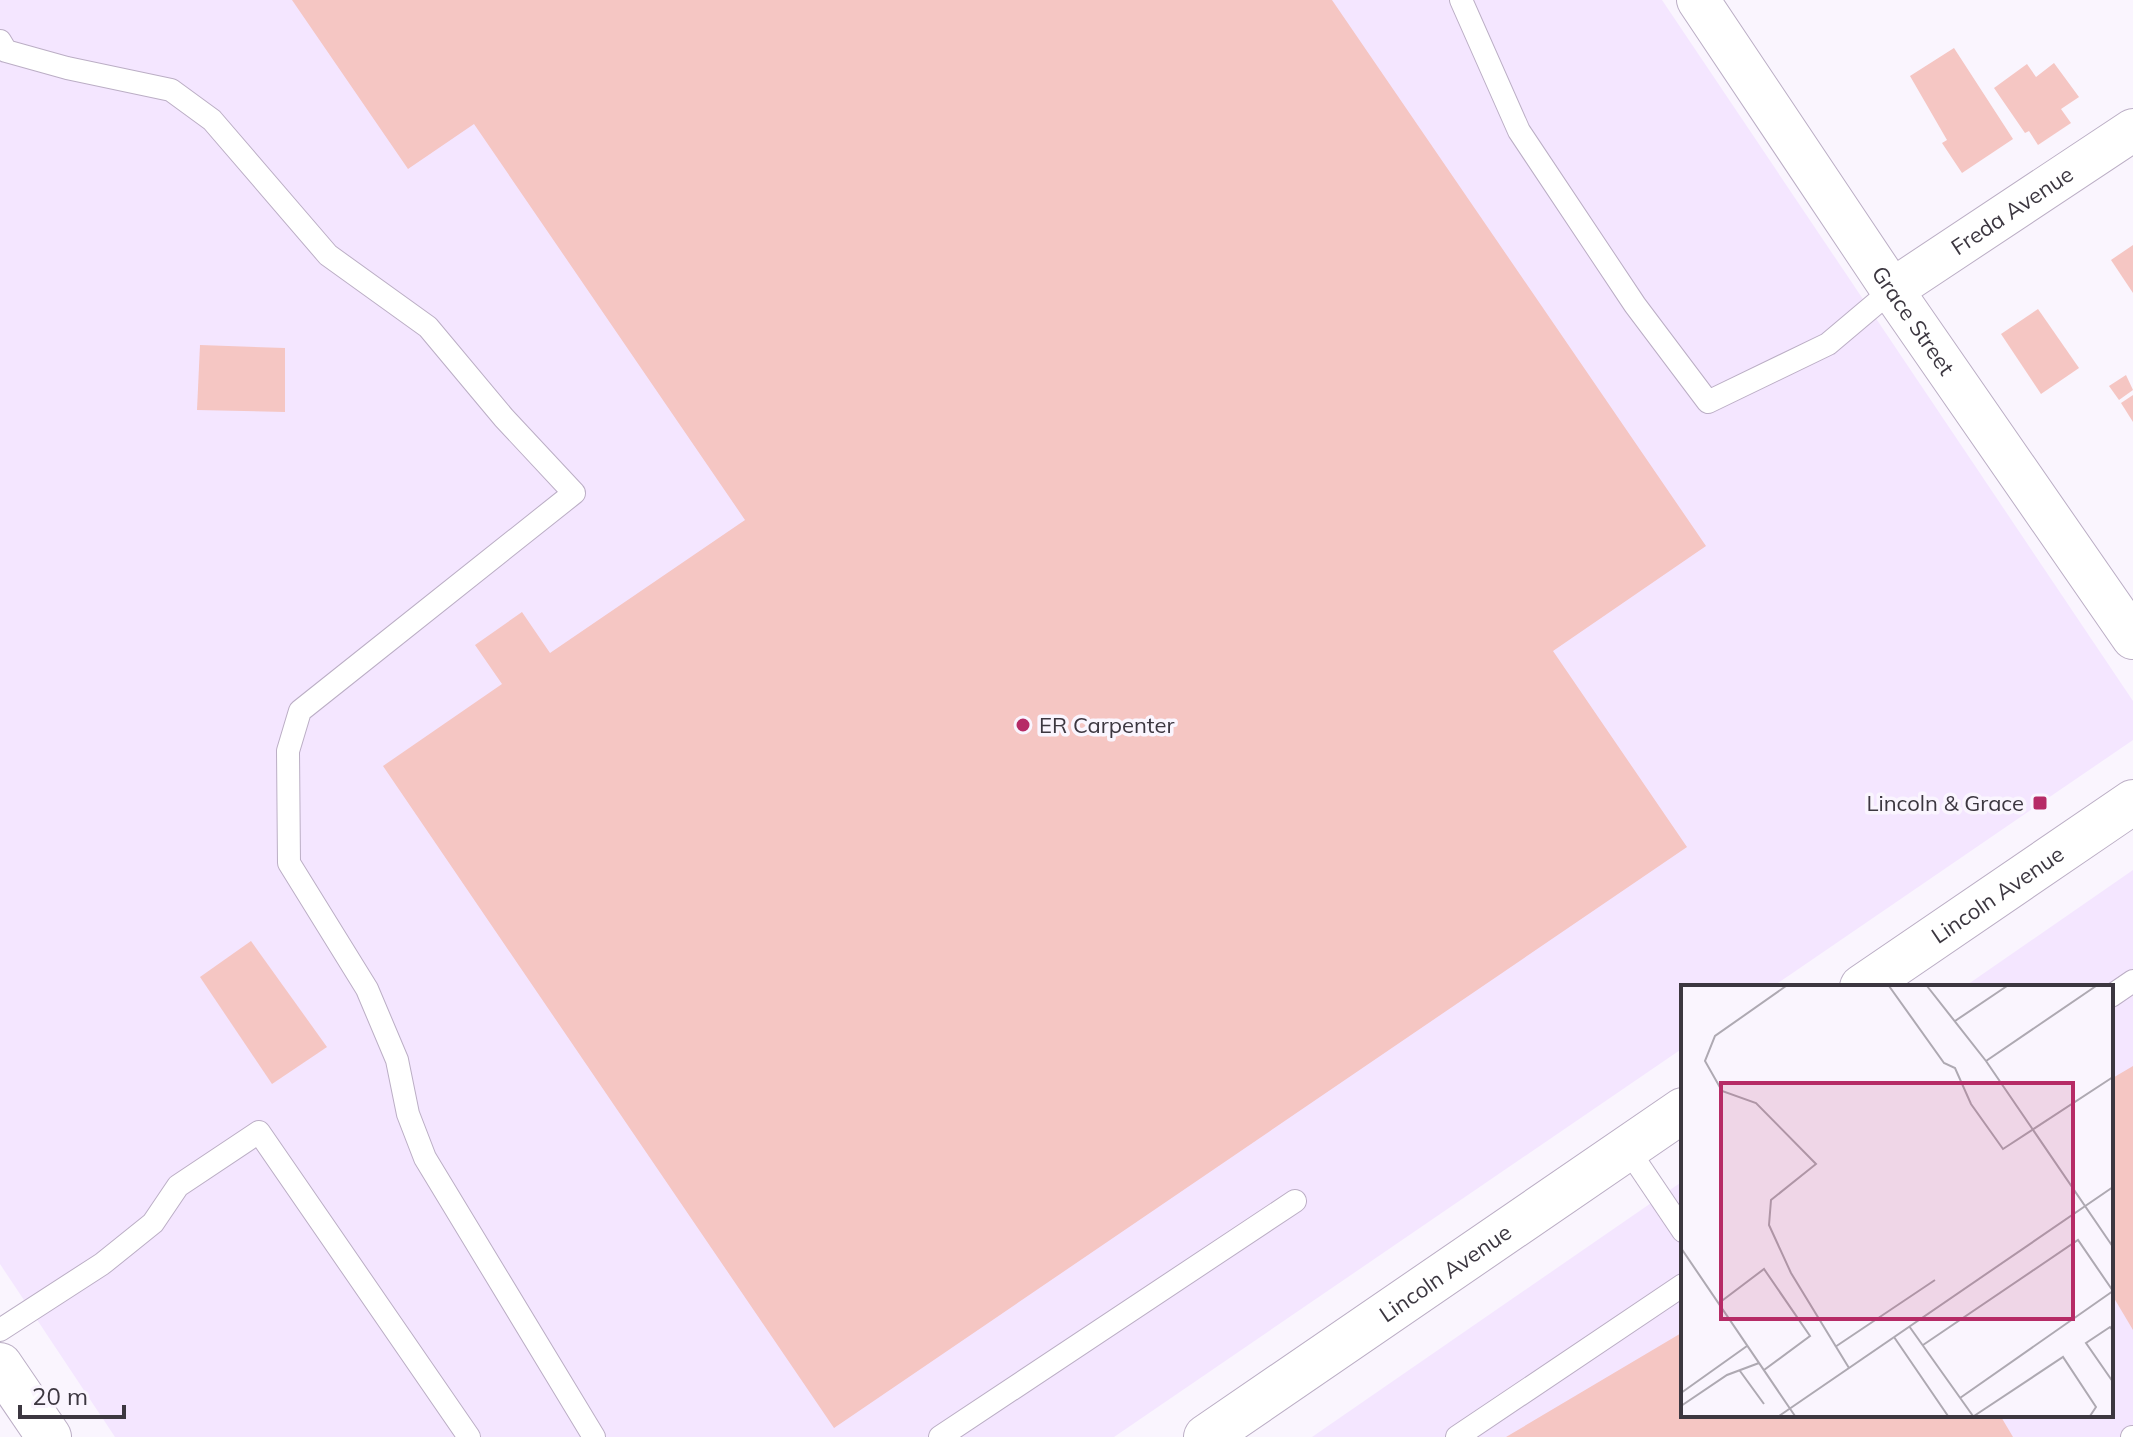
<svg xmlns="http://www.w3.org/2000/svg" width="2133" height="1437" font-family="Mulish,sans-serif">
	<rect width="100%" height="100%" fill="#faf5fe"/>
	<g fill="#f4e6ff">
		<polygon points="0,0 1662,0 2133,701 2133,740 1772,987 1683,987 1683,1048 1114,1437 115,1437 0,1264"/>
		<polygon points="2133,870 2133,1437 1312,1437 1683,1181 1683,1415 2111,1415 2111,987 1964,987"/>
	</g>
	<g fill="#f5c6c3">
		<polygon points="292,0 1332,0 1706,546 1553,651 1687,847 834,1428 383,766 502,684 475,645 522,612 550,653 745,520 474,124 408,169"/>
		<polygon points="1954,48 2013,139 1962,173 1942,143 1947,140 1910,76"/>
		<polygon points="2054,63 2079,97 2061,109 2071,123 2038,145 2029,131 2025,133 1994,88 2027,64 2036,77"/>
		<polygon points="2133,245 2133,293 2111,260"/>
		<polygon points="2038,309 2079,368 2041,394 2001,334"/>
		<polygon points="200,345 285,348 285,412 197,410"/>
		<polygon points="2126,375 2133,390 2119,400 2109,386"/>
		<polygon points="2133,395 2133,422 2121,403"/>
		<polygon points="251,941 327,1047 272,1084 200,977"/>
		<polygon points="2133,1066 2133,1330 2111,1293 2111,1079"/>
		<polygon points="1683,1332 1683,1415 2000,1415 2013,1437 1506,1437"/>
	</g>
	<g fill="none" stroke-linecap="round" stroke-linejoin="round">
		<defs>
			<g id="service">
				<polyline points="1461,0 1519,131 1635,305 1708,402 1828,344 1892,290"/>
				<polyline points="0,41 6,51 67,68 171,90 212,120 328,255 428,327 504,418 574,493 300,711 288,751 289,863 367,989 397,1060 408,1114 425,1158 594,1437"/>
				<polyline points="2111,996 2133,981"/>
				<polyline points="1627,1148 1683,1231"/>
				<polyline points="0,1330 102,1264 153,1223 178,1186 259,1132 469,1437"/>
				<polyline points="940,1437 1295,1201"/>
				<polyline points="1457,1437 1683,1285"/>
				<polyline points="2132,1437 2133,1437"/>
			</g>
			<g id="minor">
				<path id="s1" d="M1698,0L1892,290L2133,638"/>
				<path id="s2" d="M1892,290L2133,130"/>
			</g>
			<g id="tertiary">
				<path id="s3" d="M1862,987L2133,802"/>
				<polyline points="0,1365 49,1437"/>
				<path id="s4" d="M1206,1437L1683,1110"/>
			</g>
		</defs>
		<use href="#service" stroke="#bbaec5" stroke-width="24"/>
		<use href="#minor" stroke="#bbaec5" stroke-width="44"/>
		<use href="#tertiary" stroke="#bbaec5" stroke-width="46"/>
		<use href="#service" stroke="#fff" stroke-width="22"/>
		<use href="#minor" stroke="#fff" stroke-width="42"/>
		<use href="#tertiary" stroke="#fff" stroke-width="44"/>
	</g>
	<g fill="#b62b66" stroke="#faf5fe" stroke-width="3">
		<circle cx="1023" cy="725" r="8"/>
		<rect x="2032" y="795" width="16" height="16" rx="4"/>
	</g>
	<g text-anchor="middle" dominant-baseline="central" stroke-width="7" stroke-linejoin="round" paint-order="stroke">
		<g font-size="22" fill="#3c3740" stroke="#faf5fe">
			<text stroke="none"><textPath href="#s2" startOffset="144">Freda Avenue</textPath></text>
			<text stroke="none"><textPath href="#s1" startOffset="386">Grace Street</textPath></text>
			<text stroke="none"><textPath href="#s3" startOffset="164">Lincoln Avenue</textPath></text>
			<text stroke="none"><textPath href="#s4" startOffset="290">Lincoln Avenue</textPath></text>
		</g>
		<g font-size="22" fill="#3c3740" stroke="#faf5fe" text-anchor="start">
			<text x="1039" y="725">ER Carpenter</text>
			<text x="2024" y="803" text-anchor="end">Lincoln &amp; Grace</text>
		</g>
	</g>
	<g transform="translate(1681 985)">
		<rect width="432" height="432" fill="#faf5fe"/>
		<path fill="none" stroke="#aea9b2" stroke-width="2" d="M105,1L34,51L24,76L41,106L75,118L135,179L90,215L88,240L110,288L168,383M208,1L263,78L274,83L290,119L322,164L432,92M246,1L305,76L432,262M274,36L326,1M305,76L415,1M0,263L114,431M38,318L83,284L129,351L83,385M228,341L292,431M432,346L429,342L405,358L432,397M213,352L267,431M242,360L397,255L432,306M154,362L254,295M59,386L83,419M0,408L66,361M279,413L432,306M0,421L46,390L78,378M98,431L432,202M293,431L382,372L415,422L409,431"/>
		<path fill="#b62b66" fill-opacity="0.15" stroke="#b62b66" stroke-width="4" d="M40,98H392V334H40Z"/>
		<rect width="432" height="432" fill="none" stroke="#3c3740" stroke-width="4"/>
	</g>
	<path d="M20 1405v12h104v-12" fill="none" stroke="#3c3740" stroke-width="4"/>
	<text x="32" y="1405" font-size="24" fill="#3c3740" stroke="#faf5fe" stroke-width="6" paint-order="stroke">20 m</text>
</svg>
